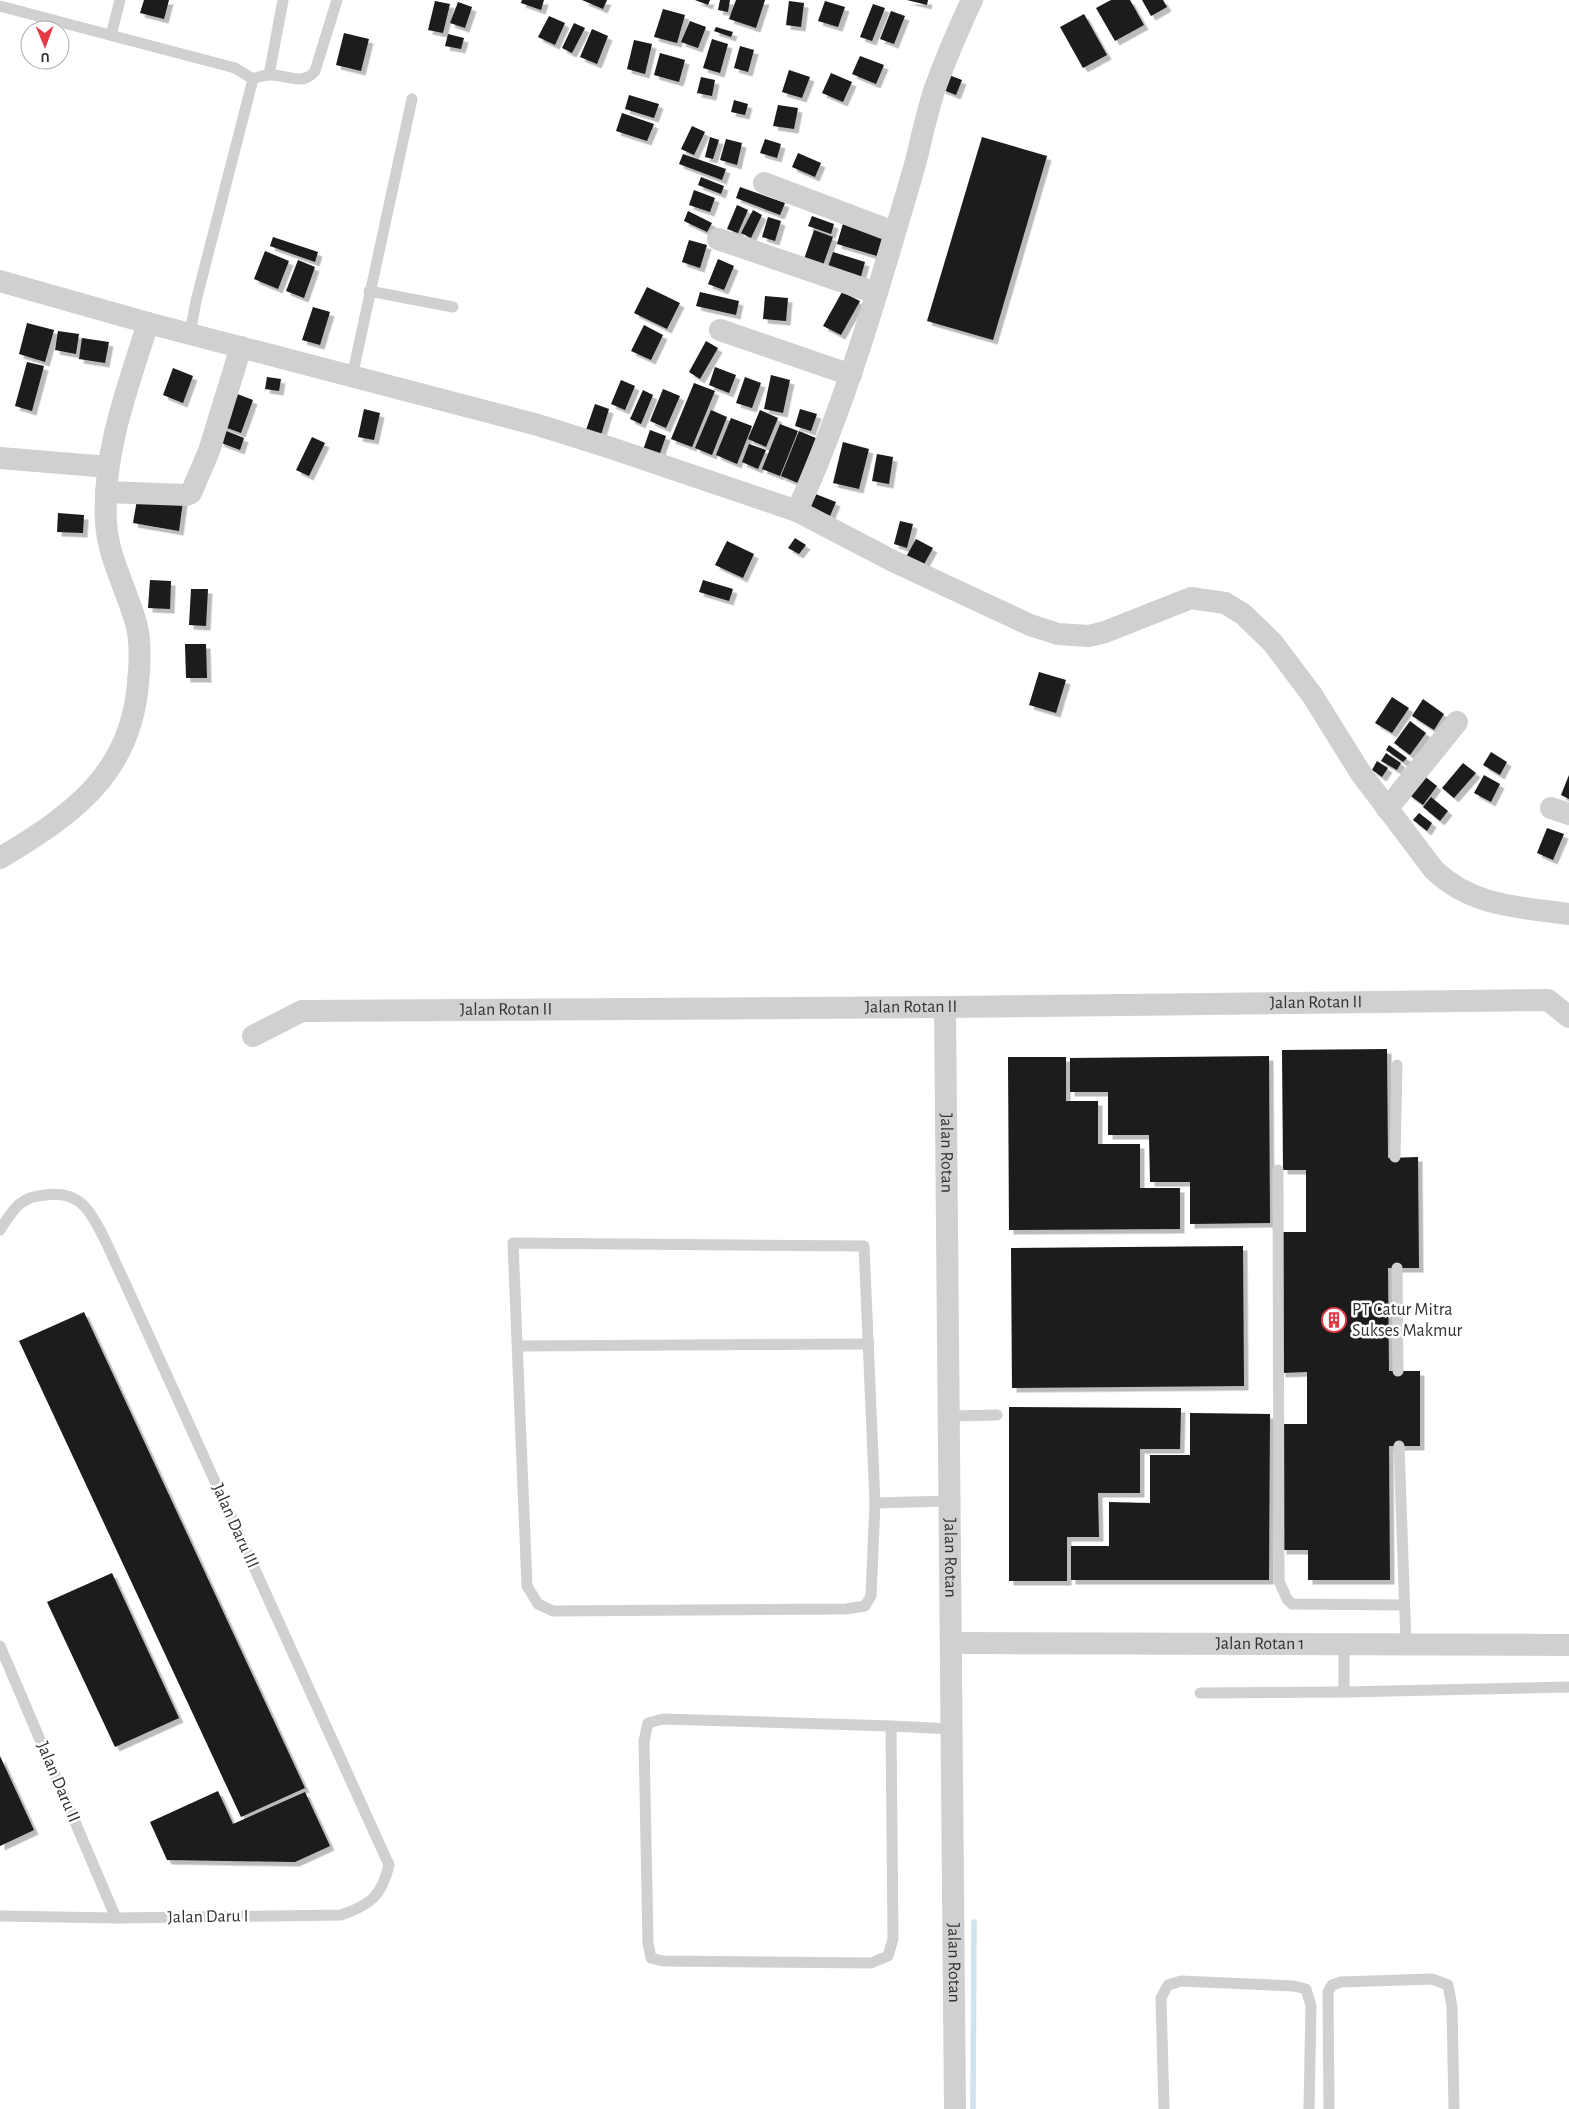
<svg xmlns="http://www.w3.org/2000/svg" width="1569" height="2109" font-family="'Alegreya Sans',sans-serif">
	<defs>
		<filter id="shadow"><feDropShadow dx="4.5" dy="4.5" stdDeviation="0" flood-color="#0004"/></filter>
	</defs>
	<rect width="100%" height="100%" fill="#fff"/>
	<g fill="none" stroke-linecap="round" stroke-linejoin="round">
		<polyline stroke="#cfe2ee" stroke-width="5.5" points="973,2109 974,1922"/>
	</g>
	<g fill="#1a1a1a" filter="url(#shadow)">
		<polygon points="144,0 169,0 164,19 140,13"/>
		<polygon points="522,0 544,0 541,10 521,3"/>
		<polygon points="582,0 607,0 603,9"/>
		<polygon points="695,0 710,0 708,5"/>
		<polygon points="720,0 730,0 728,12 718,10"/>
		<polygon points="736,0 765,0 756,28 729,19"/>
		<polygon points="907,0 928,0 927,5"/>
		<polygon points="1111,0 1130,0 1144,25 1115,41 1096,8"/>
		<polygon points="1142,0 1163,0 1167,7 1151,16"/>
		<polygon points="435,1 450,4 443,33 428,30"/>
		<polygon points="789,1 804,3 801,27 786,25"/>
		<polygon points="825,1 845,7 838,27 818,21"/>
		<polygon points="458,2 472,7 465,28 450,23"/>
		<polygon points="873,4 885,8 872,41 860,37"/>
		<polygon points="663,9 685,15 677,43 654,37"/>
		<polygon points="891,11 905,16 894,44 880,39"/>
		<polygon points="1084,14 1107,55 1083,68 1060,27"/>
		<polygon points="549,16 565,23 555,45 538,37"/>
		<polygon points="690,21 706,27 698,48 681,42"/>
		<polygon points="574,23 585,28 572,53 562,48"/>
		<polygon points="716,27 733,32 731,37 714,31"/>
		<polygon points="592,29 608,36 597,64 580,57"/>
		<polygon points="344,33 369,39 361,71 336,65"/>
		<polygon points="448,34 464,38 461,49 445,46"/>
		<polygon points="712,39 728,44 720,73 703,68"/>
		<polygon points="634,40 652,44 645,74 627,69"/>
		<polygon points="740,46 754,50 748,72 734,68"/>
		<polygon points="660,53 685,60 679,82 654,75"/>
		<polygon points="860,56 884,65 876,84 852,74"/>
		<polygon points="789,70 810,77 802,98 782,92"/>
		<polygon points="831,73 852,82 843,102 822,93"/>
		<polygon points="946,74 962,80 956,95 941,89"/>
		<polygon points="701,77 715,80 712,96 697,93"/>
		<polygon points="629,95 659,104 654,118 625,109"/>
		<polygon points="734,100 748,104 745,115 731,112"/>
		<polygon points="778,105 798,108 794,129 773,126"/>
		<polygon points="622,113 654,124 647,141 616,131"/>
		<polygon points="692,126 705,132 694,155 681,149"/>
		<polygon points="710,137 719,140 713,159 705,157"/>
		<polygon points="982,137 1047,156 993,340 927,321"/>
		<polygon points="726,139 742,143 737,165 720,160"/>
		<polygon points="765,139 781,144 777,158 760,153"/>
		<polygon points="798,153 821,163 815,177 792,167"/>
		<polygon points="683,154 726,169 722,180 679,164"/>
		<polygon points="701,177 724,186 721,194 698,185"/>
		<polygon points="740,187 785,203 780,215 736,198"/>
		<polygon points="694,190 715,198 710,212 689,205"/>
		<polygon points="737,205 748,210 738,233 727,229"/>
		<polygon points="753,210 762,215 751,238 741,233"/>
		<polygon points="688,211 712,223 707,232 684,221"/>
		<polygon points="812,216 834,224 831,234 808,226"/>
		<polygon points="768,217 781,221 775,241 762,237"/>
		<polygon points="844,220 884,232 877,256 837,244"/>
		<polygon points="814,230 833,237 822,268 803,262"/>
		<polygon points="273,237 318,252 315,262 270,246"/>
		<polygon points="689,240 707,245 700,268 682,262"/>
		<polygon points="265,251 289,261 278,289 254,279"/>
		<polygon points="833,252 865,262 860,280 827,270"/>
		<polygon points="718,259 734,266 724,290 708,284"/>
		<polygon points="298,260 315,267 304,298 286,291"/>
		<polygon points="647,287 680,303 667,329 634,313"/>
		<polygon points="700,292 739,301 736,315 696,306"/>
		<polygon points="842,292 860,301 841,335 823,326"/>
		<polygon points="765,296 788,298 786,321 763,319"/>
		<polygon points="313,307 330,312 320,345 302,340"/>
		<polygon points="27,323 54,330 45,362 19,354"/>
		<polygon points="644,325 663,335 651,360 631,351"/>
		<polygon points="58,331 79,334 76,354 55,350"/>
		<polygon points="82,338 109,342 105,363 79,359"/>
		<polygon points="706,341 718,348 700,379 689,372"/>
		<polygon points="27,362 44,366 32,411 15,406"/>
		<polygon points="715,367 736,375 729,393 709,385"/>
		<polygon points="173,368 193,376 183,403 163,395"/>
		<polygon points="771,375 790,380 783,413 764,409"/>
		<polygon points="267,377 281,379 279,391 265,389"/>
		<polygon points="745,377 761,383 752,408 736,403"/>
		<polygon points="621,380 635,386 625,410 611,404"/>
		<polygon points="694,383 715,391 692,447 671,439"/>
		<polygon points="663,389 680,396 666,428 650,421"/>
		<polygon points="643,390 653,395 641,424 630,419"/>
		<polygon points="232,392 253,400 241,433 219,425"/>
		<polygon points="595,404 609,409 601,435 586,430"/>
		<polygon points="364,409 380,413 374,440 358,437"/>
		<polygon points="800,409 817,414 811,431 795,426"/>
		<polygon points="711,410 727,417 712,455 695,448"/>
		<polygon points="760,410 778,418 766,447 748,439"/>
		<polygon points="731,418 752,426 737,464 716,455"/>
		<polygon points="780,424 798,431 780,476 762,469"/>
		<polygon points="224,430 244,438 240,450 219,442"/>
		<polygon points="650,430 666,436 658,459 642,453"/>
		<polygon points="799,431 816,438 798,483 781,476"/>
		<polygon points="312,437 325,443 309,476 296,470"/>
		<polygon points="843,442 869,449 859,489 833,483"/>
		<polygon points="749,444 766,450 758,469 742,462"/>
		<polygon points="877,454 893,457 889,484 872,481"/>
		<polygon points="813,493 836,502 830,516 807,507"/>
		<polygon points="138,494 183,501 179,531 133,523"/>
		<polygon points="58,513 84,515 83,533 57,532"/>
		<polygon points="900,521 913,524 907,548 894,544"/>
		<polygon points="795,538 806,545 799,554 788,548"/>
		<polygon points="916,539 933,548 923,566 906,557"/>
		<polygon points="727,541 754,554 743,578 715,565"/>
		<polygon points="150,580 171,581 170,609 148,608"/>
		<polygon points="703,580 733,589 729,601 699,592"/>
		<polygon points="191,589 208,589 206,626 189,625"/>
		<polygon points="185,644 206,644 207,678 186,678"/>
		<polygon points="1039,672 1066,680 1056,713 1029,705"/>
		<polygon points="1392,697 1409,708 1392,733 1375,723"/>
		<polygon points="1423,699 1444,714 1434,730 1412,716"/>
		<polygon points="1410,721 1426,733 1410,755 1394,743"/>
		<polygon points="1389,745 1407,758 1403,762 1386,750"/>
		<polygon points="1491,752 1507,762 1500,775 1483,765"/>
		<polygon points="1386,753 1401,763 1397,770 1381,761"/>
		<polygon points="1377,761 1388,768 1382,777 1372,770"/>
		<polygon points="1463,763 1476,773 1454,798 1442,788"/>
		<polygon points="1423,775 1437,786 1423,805 1408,794"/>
		<polygon points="1484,775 1500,784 1491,802 1474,793"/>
		<polygon points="1569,775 1569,799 1561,795"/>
		<polygon points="1431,797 1448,811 1440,821 1423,807"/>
		<polygon points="1419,813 1432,823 1427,831 1413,820"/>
		<polygon points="1547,828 1564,834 1553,860 1537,853"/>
		<polygon points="1387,1049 1388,1158 1418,1157 1419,1268 1388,1268 1389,1371 1420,1371 1420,1446 1389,1446 1390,1580 1308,1580 1308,1550 1282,1550 1281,1424 1307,1424 1307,1372 1281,1373 1280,1232 1306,1232 1306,1170 1283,1170 1282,1050"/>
		<polygon points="1269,1056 1270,1223 1190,1224 1190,1182 1150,1182 1149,1135 1108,1135 1108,1092 1070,1092 1070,1058"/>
		<polygon points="1008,1057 1066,1057 1066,1101 1098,1101 1098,1144 1140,1144 1140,1188 1180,1188 1180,1229 1009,1230"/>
		<polygon points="1243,1246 1244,1386 1012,1388 1011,1248"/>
		<polygon points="84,1312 305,1788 241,1817 19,1341"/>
		<polygon points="1009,1407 1181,1408 1180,1449 1140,1449 1140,1493 1098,1493 1099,1537 1067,1537 1067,1581 1009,1581"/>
		<polygon points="1190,1413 1270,1414 1269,1580 1071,1580 1071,1546 1109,1546 1109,1502 1150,1503 1150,1455 1190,1455"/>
		<polygon points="112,1573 179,1718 115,1747 47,1602"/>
		<polygon points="0,1756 34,1830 0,1846"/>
		<polygon points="218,1791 233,1824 305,1792 330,1846 295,1862 167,1860 150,1822"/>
	</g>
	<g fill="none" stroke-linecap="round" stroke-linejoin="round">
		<g stroke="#d0d0d0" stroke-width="11">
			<polyline points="0,6 235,68 253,79 196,301 190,333"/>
			<polyline points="111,35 120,0"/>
			<polyline points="269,75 283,0"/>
			<path d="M253,79C258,77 264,75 269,75C287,74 302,87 315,71L337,0"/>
			<polyline points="369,291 453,307"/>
			<polyline points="352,377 412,99"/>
			<polyline points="1395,1157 1397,1065"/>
			<polyline points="1278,1170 1279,1581 1287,1599 1292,1604 1404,1605"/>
			<path d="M0,1230C13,1210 19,1197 45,1195C58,1193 71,1195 81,1203C97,1216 115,1263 125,1283L389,1865C382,1895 371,1905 341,1915L116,1918L0,1916"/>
			<polyline points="1397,1268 1398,1371"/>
			<polyline points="519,1346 869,1344"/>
			<polyline points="949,1416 997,1415"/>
			<polyline points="1399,1446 1406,1644"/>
			<polyline points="875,1503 864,1246 513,1243 527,1586 538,1604 553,1611 846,1609 865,1606 871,1596 875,1503 949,1501"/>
			<polyline points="1344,1644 1344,1692 1569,1687"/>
			<polyline points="0,1646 116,1918"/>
			<polyline points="1200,1693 1344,1692"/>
			<polyline points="891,1726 663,1719 648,1723 644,1741 648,1943 651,1958 663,1961 871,1963 888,1956 893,1939 891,1726 951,1729"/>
			<polyline points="1164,2109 1161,1998 1168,1985 1181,1981 1293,1986 1306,1989 1311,2006 1309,2109"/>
			<polyline points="1329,2109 1328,1992 1332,1985 1341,1982 1432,1979 1448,1985 1452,2007 1454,2109"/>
		</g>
		<g stroke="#d0d0d0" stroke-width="22">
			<polyline points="764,183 894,232"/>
			<polyline points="718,239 876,293"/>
			<path d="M0,281L148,323L538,425L608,447L797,511L893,561L1030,625L1058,634L1089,636L1105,632L1191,598L1225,603L1243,614L1272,642L1312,695L1360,772L1434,870C1473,907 1519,907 1569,914"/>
			<polyline points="720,330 851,375"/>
			<polyline points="0,458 108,467"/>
			<polyline points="106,492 186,495 191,493 209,451 241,347"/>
			<path d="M797,511C847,401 880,284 914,168C921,142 926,116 934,91C945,60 958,30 972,0"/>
			<polyline points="1551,808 1569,814"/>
			<polyline points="1387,809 1457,722"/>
			<path d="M0,858C72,815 131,774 138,683C140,664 141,645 137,627C128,591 108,559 106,522C102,453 128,387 148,323"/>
			<path id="s1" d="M945,1007L955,2109"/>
			<path id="s2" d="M253,1036L302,1011L945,1007L1548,1000L1569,1017"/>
			<path id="s3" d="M951,1643L1569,1645"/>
		</g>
	</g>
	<defs>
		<symbol id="building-ring" viewBox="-11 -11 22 22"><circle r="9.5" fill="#fff" stroke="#e63946" stroke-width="1.5"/><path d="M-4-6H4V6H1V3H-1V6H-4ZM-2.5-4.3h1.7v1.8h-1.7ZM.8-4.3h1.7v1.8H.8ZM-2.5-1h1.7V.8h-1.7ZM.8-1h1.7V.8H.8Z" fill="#e63946"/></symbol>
	</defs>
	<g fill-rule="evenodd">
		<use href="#building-ring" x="1320" y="1306" width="28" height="28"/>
	</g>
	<g text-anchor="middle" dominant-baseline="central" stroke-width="5" stroke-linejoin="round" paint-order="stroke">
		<g font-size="18" fill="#333" stroke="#fff">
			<text stroke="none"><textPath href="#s2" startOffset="1069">Jalan Rotan II</textPath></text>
			<text stroke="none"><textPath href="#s2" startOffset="664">Jalan Rotan II</textPath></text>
			<text stroke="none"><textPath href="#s2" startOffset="259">Jalan Rotan II</textPath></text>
			<text stroke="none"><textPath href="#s1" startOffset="146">Jalan Rotan</textPath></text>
			<text transform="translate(235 1526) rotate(66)">Jalan Daru III</text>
			<text stroke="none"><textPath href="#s1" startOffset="551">Jalan Rotan</textPath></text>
			<text stroke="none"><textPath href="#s3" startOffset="309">Jalan Rotan 1</textPath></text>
			<text transform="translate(58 1782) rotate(67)">Jalan Daru II</text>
			<text transform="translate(208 1917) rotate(-1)">Jalan Daru I</text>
			<text stroke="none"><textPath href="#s1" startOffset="956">Jalan Rotan</textPath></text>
		</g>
		<g font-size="18" fill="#333" stroke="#fff" text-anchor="start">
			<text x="1352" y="1310">PT Catur Mitra<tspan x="1352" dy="21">Sukses Makmur</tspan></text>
		</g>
	</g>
	<g transform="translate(45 45) rotate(179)"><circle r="24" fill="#ffffff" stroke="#adadad"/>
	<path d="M0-4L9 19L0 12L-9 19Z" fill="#e63946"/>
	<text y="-8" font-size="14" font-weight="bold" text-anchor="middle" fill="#333333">U</text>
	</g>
</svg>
